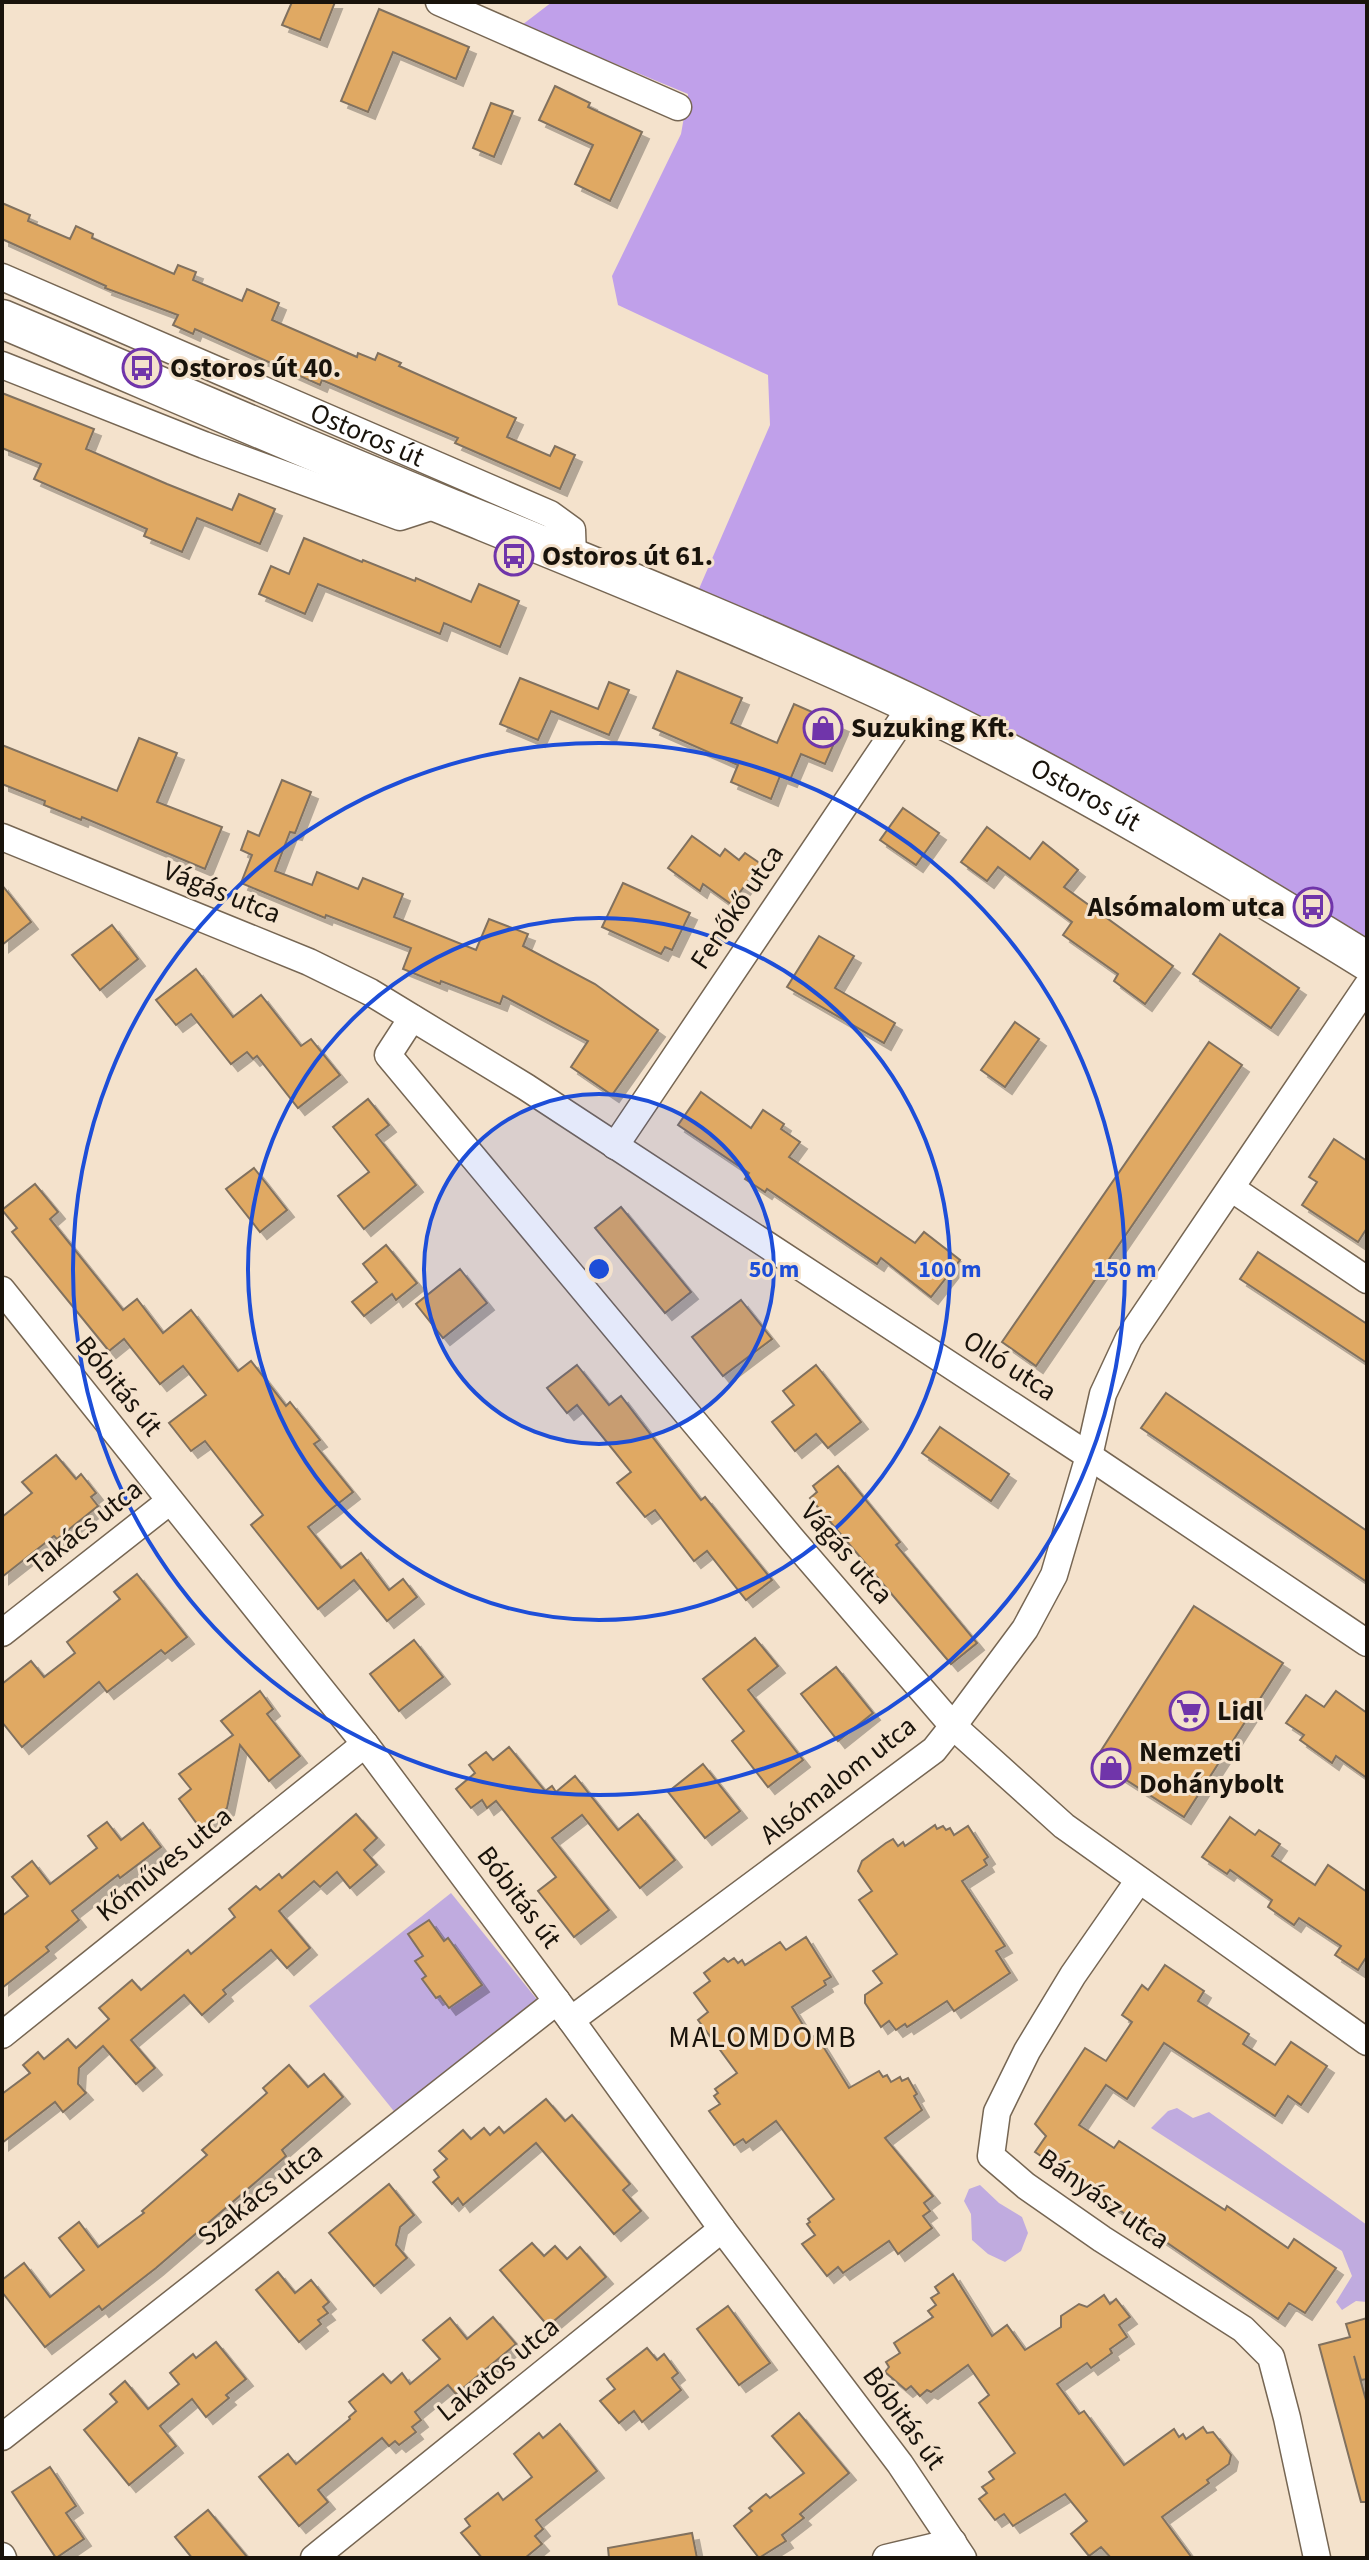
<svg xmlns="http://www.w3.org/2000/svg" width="1369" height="2560" font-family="'Source Sans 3',sans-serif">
	<defs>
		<filter id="shadow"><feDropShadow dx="7" dy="7" stdDeviation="0" flood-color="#0004"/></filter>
	</defs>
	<rect width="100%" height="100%" fill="#f4e2cc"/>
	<g fill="#c0abdf">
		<polygon points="451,1893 539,2002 397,2115 309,2006"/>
		<polygon points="1177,2108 1193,2118 1209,2112 1367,2225 1367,2302 1356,2301 1342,2310 1336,2302 1352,2276 1342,2251 1151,2128 1168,2111"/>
		<polygon points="980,2185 999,2203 1022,2217 1028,2233 1021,2251 1005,2262 988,2254 972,2240 971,2214 964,2201 969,2189"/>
	</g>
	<polygon fill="#c0a0ea" points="552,2 1367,2 1367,951 695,598 770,425 768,375 618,305 612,276 681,134 688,94 522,25"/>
	<g fill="#e0a963" stroke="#81715e" stroke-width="2" filter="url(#shadow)">
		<polygon points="292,2 335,2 320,40 282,25"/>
		<polygon points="379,9 469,47 456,79 393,52 368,112 341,101"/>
		<polygon points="555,86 590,103 588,107 642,132 610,201 575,184 593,145 539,120"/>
		<polygon points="491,103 513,111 494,157 473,148"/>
		<polygon points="2,203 30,215 28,221 70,239 76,226 93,234 92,238 174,274 178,265 196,272 193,280 242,301 247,289 279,303 272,320 357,357 358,353 375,360 378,353 401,363 399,366 516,418 507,437 550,456 555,446 575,455 560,489 455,443 458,438 382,406 322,380 320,385 195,329 193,334 173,325 178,315 105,288 106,286 2,239"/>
		<polygon points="2,393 94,429 86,449 167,484 232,510 239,494 275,509 260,544 197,518 182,552 144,536 147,529 34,479 41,464 2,448"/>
		<polygon points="304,538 362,562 363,560 415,581 416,578 471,602 479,584 519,601 500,647 444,623 440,634 318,584 305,614 259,594 271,566 289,574"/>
		<polygon points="677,671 742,698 731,723 777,743 794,704 842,725 825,764 801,754 790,780 780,776 771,799 731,782 738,765 653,728"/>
		<polygon points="520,678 598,709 609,682 629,690 609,735 551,711 538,740 500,724"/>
		<polygon points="139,738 177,753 157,802 222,827 205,869 82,817 81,820 44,805 45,801 2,784 2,745 117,791"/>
		<polygon points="282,780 311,792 295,833 290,832 275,871 312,885 317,872 358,889 363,878 403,894 394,917 476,950 489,919 528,934 523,946 595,984 658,1030 612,1095 571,1067 588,1041 503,996 500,1004 441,981 440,984 403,969 411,948 326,915 325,918 241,883 252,855 241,850 248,831 259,836"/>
		<polygon points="903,808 939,833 916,865 880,840"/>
		<polygon points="987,827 1030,859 1043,842 1078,870 1064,887 1173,966 1145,1004 1114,981 1118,974 1063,935 1072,922 998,867 987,881 961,862"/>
		<polygon points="692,836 720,856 725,849 739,860 745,853 761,864 731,904 703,884 700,891 668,868"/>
		<polygon points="623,883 690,913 672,950 665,947 661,954 602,927"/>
		<polygon points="2,885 31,922 2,945"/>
		<polygon points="112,925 138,959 100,990 72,955"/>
		<polygon points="1220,934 1299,988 1271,1028 1193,974"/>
		<polygon points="819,936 854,956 835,988 895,1023 884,1043 787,987"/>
		<polygon points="196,969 233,1017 261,995 301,1046 311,1039 340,1075 298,1108 257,1056 253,1059 247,1052 231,1064 191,1014 176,1025 156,1000"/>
		<polygon points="1015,1022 1039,1039 1005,1087 981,1070"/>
		<polygon points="1209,1042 1242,1065 1036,1366 1002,1342"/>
		<polygon points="701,1092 751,1128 763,1110 784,1124 781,1129 800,1142 789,1157 915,1243 924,1232 960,1260 931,1297 881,1258 877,1264 767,1189 765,1192 745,1179 749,1173 678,1125"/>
		<polygon points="368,1099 389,1125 376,1135 416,1185 364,1229 338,1196 369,1172 333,1127"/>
		<polygon points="1334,1139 1367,1161 1367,1228 1358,1242 1302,1205 1317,1182 1309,1177"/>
		<polygon points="254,1168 287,1210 260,1232 226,1189"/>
		<polygon points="35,1184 58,1212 50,1219 123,1310 137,1299 163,1333 191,1310 238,1371 251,1361 286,1406 290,1402 320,1440 314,1444 353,1492 308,1527 341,1568 361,1553 389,1590 403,1579 417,1597 387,1621 354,1580 318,1609 251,1525 263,1515 205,1441 191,1451 169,1423 206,1395 183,1366 160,1384 124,1339 109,1351 12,1232 17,1228 2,1210"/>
		<polygon points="621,1207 691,1292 665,1313 595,1228"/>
		<polygon points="386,1245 417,1283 396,1300 392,1294 364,1316 352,1302 377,1282 363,1264"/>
		<polygon points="1258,1252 1367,1324 1367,1363 1240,1279"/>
		<polygon points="460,1269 487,1303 443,1338 416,1304"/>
		<polygon points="741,1300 772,1339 723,1376 692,1337"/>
		<polygon points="577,1365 609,1405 621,1396 701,1500 705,1497 772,1580 746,1600 707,1551 694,1561 655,1510 645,1517 617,1483 631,1472 577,1405 567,1413 547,1388"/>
		<polygon points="816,1365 861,1422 828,1448 816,1434 795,1451 772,1422 794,1405 783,1391"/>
		<polygon points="1166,1393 1367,1531 1367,1582 1141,1428"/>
		<polygon points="940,1427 1009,1474 991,1501 922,1453"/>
		<polygon points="56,1455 76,1479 81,1474 96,1493 91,1497 98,1506 57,1539 54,1536 2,1577 2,1517 32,1493 22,1482"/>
		<polygon points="838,1466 900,1542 896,1545 977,1643 951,1664 810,1498 817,1492 813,1486"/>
		<polygon points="137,1574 187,1637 165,1654 161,1650 107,1692 99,1682 22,1747 2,1722 2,1684 31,1661 44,1677 75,1653 67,1642 120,1599 114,1592"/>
		<polygon points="1194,1606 1283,1663 1184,1817 1095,1760"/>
		<polygon points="755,1638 778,1666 748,1690 803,1760 768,1787 732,1741 744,1731 703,1679"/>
		<polygon points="414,1640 443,1677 399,1711 370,1674"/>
		<polygon points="836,1667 873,1713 838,1741 801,1694"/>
		<polygon points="260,1691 273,1709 267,1714 300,1756 269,1781 240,1745 227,1808 200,1828 179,1799 191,1789 179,1774 233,1735 221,1721"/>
		<polygon points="1336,1691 1367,1713 1367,1778 1336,1756 1332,1763 1300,1740 1304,1735 1286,1723 1306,1695 1324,1707"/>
		<polygon points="509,1747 545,1791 552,1786 556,1792 575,1776 618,1830 638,1814 675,1860 640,1888 582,1815 552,1838 609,1910 574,1937 538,1891 556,1877 496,1801 487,1808 482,1800 471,1808 456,1789 475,1773 469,1765 486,1752 493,1760"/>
		<polygon points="703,1764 740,1811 705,1838 668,1792"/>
		<polygon points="356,1814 377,1838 364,1850 377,1865 350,1888 337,1872 320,1887 314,1881 279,1911 310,1948 287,1968 271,1950 223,1990 226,1994 202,2015 184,1995 131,2040 155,2068 136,2084 103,2046 79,2068 78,2084 86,2093 63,2112 55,2102 2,2143 2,2094 30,2073 23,2065 38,2052 44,2059 68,2039 76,2048 109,2019 99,2008 132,1980 141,1990 188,1950 191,1954 235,1917 229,1909 256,1886 260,1890 279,1874 282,1878"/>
		<polygon points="1230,1817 1255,1835 1259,1830 1280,1844 1272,1856 1315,1885 1328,1865 1367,1892 1367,1956 1358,1970 1335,1955 1341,1946 1299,1918 1294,1925 1268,1907 1272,1900 1230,1870 1227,1874 1202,1857"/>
		<polygon points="107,1822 121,1840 143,1823 161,1847 120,1878 118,1875 72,1911 79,1920 46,1947 49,1951 2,1988 2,1916 28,1896 12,1877 32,1861 50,1884 97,1848 88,1836"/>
		<polygon points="935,1825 937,1829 943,1826 946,1830 950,1828 954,1835 968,1826 988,1857 984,1860 987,1865 962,1881 1005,1946 996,1951 1010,1973 954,2011 947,2001 907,2027 905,2024 896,2030 889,2021 881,2027 865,2003 865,1995 882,1983 873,1971 897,1954 859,1900 872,1891 858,1871 862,1861 886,1843 893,1839 898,1846 903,1842 905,1846"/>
		<polygon points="429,1920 444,1941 448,1938 482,1985 449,2008 440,1996 436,1998 422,1979 426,1976 415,1961 423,1956 408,1934"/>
		<polygon points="806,1937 831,1977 824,1981 826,1985 792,2007 811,2038 816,2035 849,2088 879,2071 883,2077 887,2075 891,2082 900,2077 902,2081 908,2078 917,2094 914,2096 922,2110 885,2138 933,2196 924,2203 930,2211 923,2216 932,2228 898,2254 889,2241 843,2273 838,2267 827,2276 802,2244 815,2235 807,2224 810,2222 808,2219 834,2199 776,2121 746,2143 743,2139 734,2145 709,2111 720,2104 714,2096 718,2093 715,2089 737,2073 698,2020 708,2012 694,1993 710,1981 704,1973 724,1958 728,1962 734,1958 738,1963 742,1960 745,1965 780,1942 786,1950"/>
		<polygon points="1165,1965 1204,1991 1198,2001 1249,2034 1243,2044 1275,2065 1291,2042 1327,2066 1301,2105 1288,2096 1275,2116 1164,2043 1127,2099 1106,2085 1079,2125 1114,2148 1119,2141 1225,2210 1227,2206 1288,2248 1294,2239 1336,2268 1305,2313 1289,2303 1278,2319 1035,2152 1046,2136 1035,2124 1085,2048 1106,2061 1132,2022 1122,2015 1142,1985 1148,1990"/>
		<polygon points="289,2065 308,2087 324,2074 343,2097 282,2150 286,2156 156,2268 102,2310 99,2306 45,2347 2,2292 2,2280 24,2263 50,2297 84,2270 59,2238 79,2222 98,2247 144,2213 142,2211 207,2155 202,2150 267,2093 263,2088"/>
		<polygon points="546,2099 565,2121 572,2115 630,2184 623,2190 641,2211 614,2234 536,2143 463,2205 458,2198 452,2204 433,2182 439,2177 434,2170 447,2159 439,2151 463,2130 471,2139 484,2128 490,2135 499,2127 504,2133"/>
		<polygon points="389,2184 414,2215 400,2227 396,2245 407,2258 374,2286 329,2233"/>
		<polygon points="532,2243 544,2256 555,2246 567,2259 580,2247 606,2277 548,2326 500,2270"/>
		<polygon points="278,2272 295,2293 311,2280 329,2302 323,2307 328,2313 318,2320 321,2324 299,2342 256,2290"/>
		<polygon points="953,2274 992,2336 1007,2325 1025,2350 1061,2327 1061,2316 1079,2304 1087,2307 1104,2295 1110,2304 1116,2299 1130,2317 1119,2325 1127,2337 1110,2349 1112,2353 1091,2368 1087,2363 1057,2384 1079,2414 1084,2411 1124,2465 1174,2429 1179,2437 1183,2434 1186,2439 1203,2427 1207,2433 1213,2432 1231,2455 1229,2464 1207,2480 1209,2483 1162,2517 1192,2558 1111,2558 1101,2547 1089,2556 1071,2534 1087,2521 1065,2494 1013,2526 1004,2514 995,2520 979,2499 987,2493 982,2487 994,2479 989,2472 1015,2453 979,2403 989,2395 968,2365 931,2392 927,2390 920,2396 911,2386 906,2390 885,2372 889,2367 886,2362 900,2353 894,2343 933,2317 928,2311 936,2305 931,2298 939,2293 935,2287"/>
		<polygon points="728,2306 770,2363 739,2385 697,2329"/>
		<polygon points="493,2317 516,2344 456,2394 448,2385 415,2412 421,2420 412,2427 416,2432 399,2445 395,2441 389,2446 382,2438 318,2490 328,2502 299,2526 259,2477 288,2454 296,2464 350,2419 349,2417 356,2411 349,2402 383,2374 391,2383 402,2373 410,2384 440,2359 423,2340 450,2318 467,2339"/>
		<polygon points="1367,2318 1367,2379 1361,2380 1354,2356 1367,2404 1367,2502 1361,2502 1319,2345 1350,2337 1346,2324"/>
		<polygon points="216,2342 246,2379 226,2395 229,2398 206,2417 192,2399 160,2426 176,2446 129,2485 84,2430 117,2402 110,2394 125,2381 148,2409 179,2384 170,2373 193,2354 196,2358"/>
		<polygon points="647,2348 657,2360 664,2354 678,2373 672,2378 681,2390 642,2422 634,2411 619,2423 600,2401 615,2389 607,2379"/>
		<polygon points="799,2413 849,2473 800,2514 804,2518 782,2535 786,2541 759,2558 734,2526 752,2511 749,2508 766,2494 770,2498 804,2473 772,2436"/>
		<polygon points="560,2424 597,2471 536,2520 543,2529 535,2536 542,2544 525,2558 482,2558 461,2533 470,2526 465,2519 498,2493 503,2500 532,2477 514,2454 539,2433 543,2438"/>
		<polygon points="50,2467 76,2506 66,2513 84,2539 56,2558 12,2492"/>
		<polygon points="208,2510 248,2558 192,2558 175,2537"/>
		<polygon points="692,2533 697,2558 609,2558 608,2548"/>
	</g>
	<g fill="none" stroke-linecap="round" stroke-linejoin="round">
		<defs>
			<g id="minor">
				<polyline points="439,2 678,107"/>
				<path id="s1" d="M2,277L550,514L572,530L573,557"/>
				<polyline points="2,365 204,445 400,517 440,504"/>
				<polyline points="2,837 309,962 370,992 526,1087 1089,1456 1367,1643"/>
				<polyline points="412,1018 388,1055 791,1538 953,1726 1064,1826 1367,2042"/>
				<polyline points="615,1146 912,705"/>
				<polyline points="1231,1188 1367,1280"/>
				<polyline points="2,1290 365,1744 571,2020 722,2229 900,2464 963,2558"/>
				<polyline points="2,1633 170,1501"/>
				<polyline points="1139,1880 1073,1975 1027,2051 997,2112 991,2156 1026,2186 1102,2239 1243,2329 1271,2357 1287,2418 1317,2558"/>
				<polyline points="571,2020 934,1750 953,1726 1025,1629 1054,1575 1089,1456 1103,1394 1129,1338 1367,986"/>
				<polyline points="2,2035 365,1744"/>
				<polyline points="2,2437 557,2001"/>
				<polyline points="2,2556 3,2558"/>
				<polyline points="314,2558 722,2229"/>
				<polyline points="886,2558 953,2542"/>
			</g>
			<g id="secondary">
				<path id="s2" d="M2,319C149,381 295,445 443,505C600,569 757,632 911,704C1068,779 1219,870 1367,961"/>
			</g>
		</defs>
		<use href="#minor" stroke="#766653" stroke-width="29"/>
		<use href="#secondary" stroke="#766653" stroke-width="41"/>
		<use href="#minor" stroke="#fff" stroke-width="26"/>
		<use href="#secondary" stroke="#fff" stroke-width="38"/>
	</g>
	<circle cx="599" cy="1269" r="175" fill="#1d4ed8" fill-opacity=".12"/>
	<g fill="none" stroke="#1d4ed8" stroke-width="4">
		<circle cx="599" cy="1269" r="175"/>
		<circle cx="599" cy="1269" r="351"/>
		<circle cx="599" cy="1269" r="526"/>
	</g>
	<defs>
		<symbol id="bus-ring" viewBox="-11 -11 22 22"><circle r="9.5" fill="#f4e2cc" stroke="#7035aa" stroke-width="1.5"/><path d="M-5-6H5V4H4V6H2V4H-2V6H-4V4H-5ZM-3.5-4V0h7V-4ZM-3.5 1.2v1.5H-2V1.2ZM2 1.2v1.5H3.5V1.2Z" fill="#7035aa"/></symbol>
		<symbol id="shop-ring" viewBox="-11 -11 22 22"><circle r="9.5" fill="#f4e2cc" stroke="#7035aa" stroke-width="1.5"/><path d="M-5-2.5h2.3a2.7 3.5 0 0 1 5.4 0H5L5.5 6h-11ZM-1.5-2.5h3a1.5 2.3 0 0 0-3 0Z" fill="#7035aa"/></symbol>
		<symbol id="supermarket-ring" viewBox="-11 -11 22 22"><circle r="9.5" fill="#f4e2cc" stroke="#7035aa" stroke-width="1.5"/><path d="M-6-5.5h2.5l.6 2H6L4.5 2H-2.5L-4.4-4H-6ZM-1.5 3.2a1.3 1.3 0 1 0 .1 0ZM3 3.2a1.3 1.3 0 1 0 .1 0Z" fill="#7035aa"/></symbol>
	</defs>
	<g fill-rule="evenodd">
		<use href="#bus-ring" x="120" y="346" width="44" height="44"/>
		<use href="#bus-ring" x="492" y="534" width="44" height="44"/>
		<use href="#shop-ring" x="801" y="706" width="44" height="44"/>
		<use href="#bus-ring" x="1291" y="885" width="44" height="44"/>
		<use href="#supermarket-ring" x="1167" y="1689" width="44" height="44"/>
		<use href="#shop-ring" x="1089" y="1746" width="44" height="44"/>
	</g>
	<g text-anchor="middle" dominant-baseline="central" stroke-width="6" stroke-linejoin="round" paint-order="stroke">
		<g font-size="28" font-weight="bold" fill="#19130b" stroke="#f4e2cc" text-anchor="start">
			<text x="170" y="368">Ostoros út 40.</text>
			<text x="542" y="556">Ostoros út 61.</text>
			<text x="851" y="728">Suzuking Kft.</text>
			<text x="1285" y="907" text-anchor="end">Alsómalom utca</text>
			<text x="1217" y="1711">Lidl</text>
			<text x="1139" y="1752">Nemzeti<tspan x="1139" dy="32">Dohánybolt</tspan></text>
		</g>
		<g font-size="28" fill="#19130b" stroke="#f4e2cc">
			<text stroke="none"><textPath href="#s1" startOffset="398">Ostoros út</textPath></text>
			<text stroke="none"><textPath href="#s2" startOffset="1184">Ostoros út</textPath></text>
			<text transform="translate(222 892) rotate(22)">Vágás utca</text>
			<text transform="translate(737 907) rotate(-56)">Fenőkő utca</text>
			<text transform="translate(1010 1366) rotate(33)">Olló utca</text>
			<text transform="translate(119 1386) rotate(51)">Bóbitás út</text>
			<text transform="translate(85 1527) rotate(-38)">Takács utca</text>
			<text transform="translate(847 1553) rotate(49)">Vágás utca</text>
			<text transform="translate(838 1780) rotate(-38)">Alsómalom utca</text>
			<text transform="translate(164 1864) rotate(-39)">Kőműves utca</text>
			<text transform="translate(519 1897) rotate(53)">Bóbitás út</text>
			<text transform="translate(260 2194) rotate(-38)">Szakács utca</text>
			<text transform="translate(1104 2199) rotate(35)">Bányász utca</text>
			<text transform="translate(498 2369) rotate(-39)">Lakatos utca</text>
			<text transform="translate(904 2418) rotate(54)">Bóbitás út</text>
		</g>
		<g font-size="30" letter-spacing="2" fill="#19130b" stroke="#f4e2cc">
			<text x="763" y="2037">MALOMDOMB</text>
		</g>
	</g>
	<circle cx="599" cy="1269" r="12" fill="#1d4ed8" stroke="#f4e2cc" stroke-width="4"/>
	<g font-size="24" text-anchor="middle" font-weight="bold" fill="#1d4ed8" stroke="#f4e2cc" stroke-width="6" stroke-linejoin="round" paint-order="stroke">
		<text x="774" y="1277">50 m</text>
		<text x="950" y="1277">100 m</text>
		<text x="1125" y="1277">150 m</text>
	</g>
	<rect width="1369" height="2560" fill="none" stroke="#19130b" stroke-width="8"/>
</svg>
